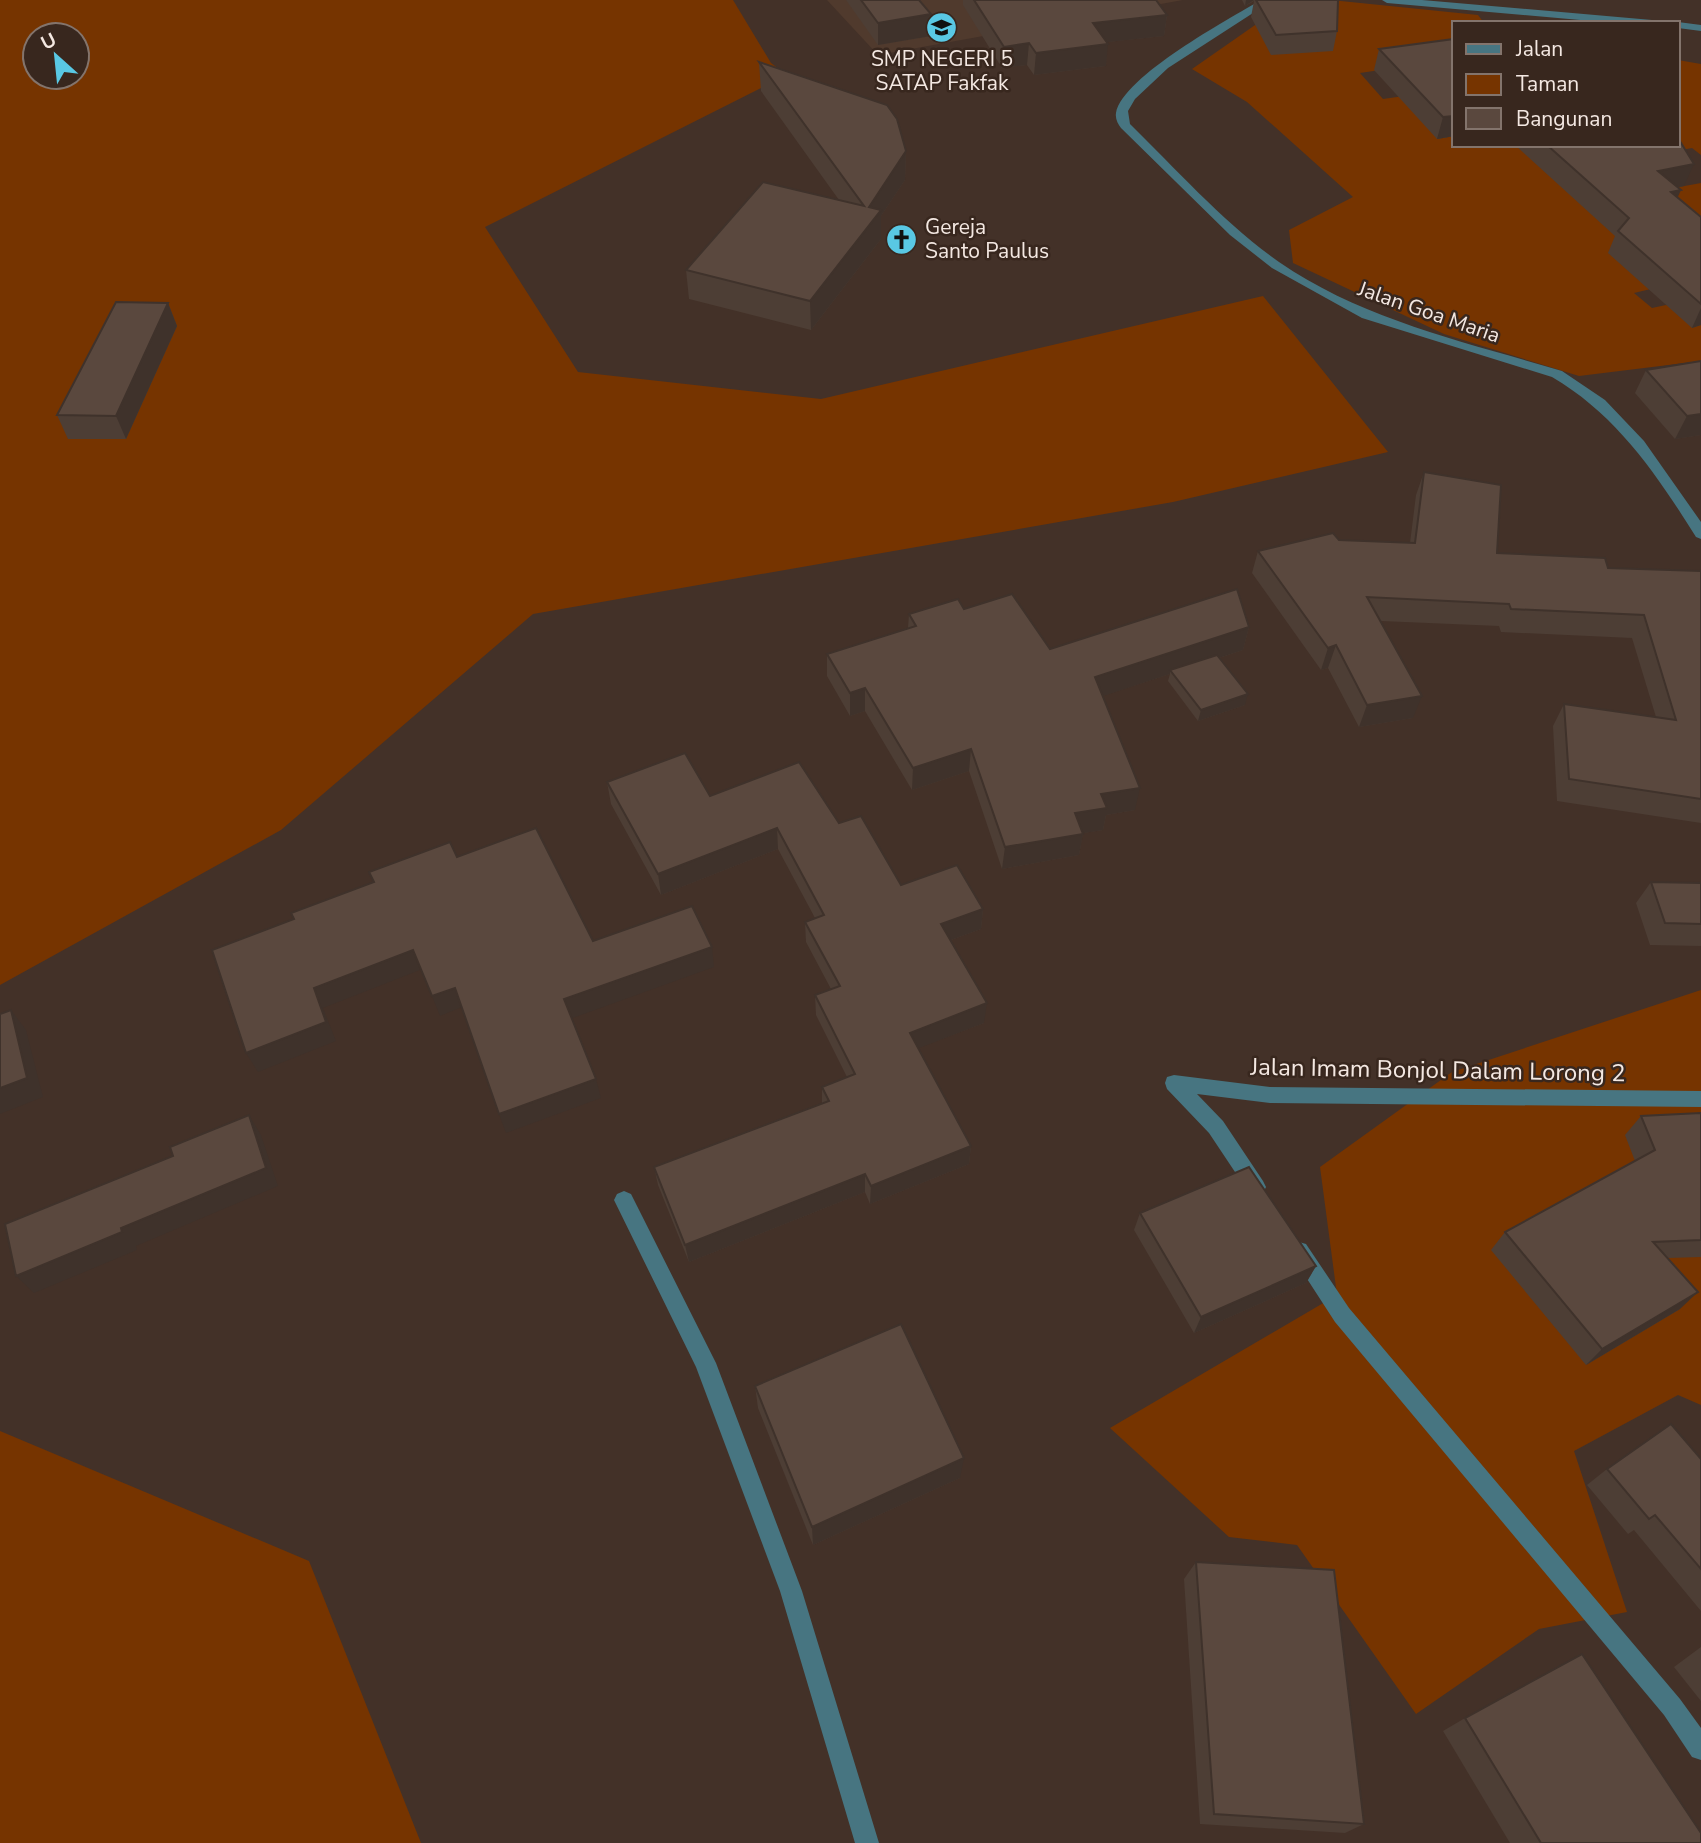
<svg xmlns="http://www.w3.org/2000/svg" width="1701" height="1843" font-family="'Nunito Sans',sans-serif">
	<rect width="100%" height="100%" fill="#433128"/>
	<polygon fill="#503a2d" points="827,0 1183,0 878,55"/>
	<g fill="#763400" fill-rule="evenodd">
		<path d="M0,0H733L771,63L787,75L485,227L578,372L821,399L1263,296L1388,452L1173,502L533,614L281,830L0,985ZM35,35H77V77H35Z"/>
		<path d="M1291,0H1331L1478,15L1484,23H1454V102L1437,139L1454,136V145H1678V60L1701,64V155L1692,148L1644,157L1679,187L1701,183V277L1634,293L1652,308L1666,305L1701,317V361L1579,376L1444,334L1293,263L1289,230L1353,197L1247,102L1192,69ZM1421,64L1446,90L1383,99L1360,73Z"/>
		<polygon points="1701,990 1701,1405 1678,1395 1574,1451 1627,1612 1539,1629 1416,1714 1297,1545 1229,1537 1110,1428 1337,1295 1320,1167 1452,1072"/>
		<polygon points="0,1431 309,1561 421,1843 0,1843"/>
	</g>
	<g fill="none" stroke-linecap="round" stroke-linejoin="round">
		<g fill="#477581" fill-rule="evenodd">
			<path d="M1261,0H1273L1168,68L1135,99L1128,111L1130,124C1178,171 1224,223 1279,262C1363,320 1466,342 1562,371L1605,400L1644,441L1701,522V539L1696,537C1657,475 1617,415 1552,377L1362,318L1272,268L1230,235L1121,128C1118,124 1115,119 1116,113C1123,76 1229,19 1261,0Z"/>
			<polygon points="1174,1075 1270,1087 1701,1091 1701,1107 1270,1103 1197,1094 1223,1121 1263,1181 1266,1187 1263,1193 1256,1196 1249,1193 1209,1133 1167,1089 1165,1083 1167,1077"/>
			<polygon points="624,1191 631,1194 716,1363 802,1591 879,1843 855,1843 780,1591 696,1367 614,1200 617,1194"/>
			<polygon points="1299,1242 1306,1244 1349,1308 1680,1699 1701,1728 1701,1760 1692,1757 1664,1715 1335,1322 1289,1251 1292,1244"/>
		</g>
		<g fill="#477581" fill-rule="evenodd">
			<polygon points="1382,0 1422,0 1652,20 1657,23 1614,23 1387,3"/>
			<polygon points="1678,22 1701,25 1701,31 1678,28 1678,23 1675,23"/>
		</g>
	</g>
	<g fill="#4d3e35">
		<polygon points="846,0 919,0 931,36 878,45"/>
		<polygon points="963,0 1156,0 1167,15 1164,36 1107,42 1106,66 1034,75 1027,65 1002,68 963,5"/>
		<polygon points="1242,0 1338,0 1337,31 1333,51 1271,55 1251,17 1254,1 1245,6"/>
		<polygon points="1454,39 1454,136 1437,139 1374,70 1379,49"/>
		<polygon points="759,62 906,151 905,180 881,216 881,239 811,330 689,299 686,270 839,200 761,91"/>
		<polygon points="1515,145 1678,145 1684,186 1677,187 1678,197 1701,217 1701,325 1692,328 1608,253 1615,236"/>
		<polygon points="168,303 177,326 126,439 68,439 57,415"/>
		<polygon points="1701,361 1701,435 1675,439 1635,393 1646,370"/>
		<polygon points="1424,472 1497,553 1608,568 1701,571 1701,823 1557,801 1553,726 1564,704 1656,717 1632,638 1501,632 1499,626 1381,621 1413,718 1359,727 1328,668 1321,670 1252,573 1258,551 1339,540 1410,543 1416,495"/>
		<polygon points="964,609 1050,649 1249,627 1243,650 1219,658 1245,705 1198,721 1168,681 1170,674 1102,696 1135,810 1106,815 1103,830 1083,833 1079,855 1002,869 969,771 912,790 865,711 850,716 827,676 827,654 908,628 909,614"/>
		<polygon points="607,782 710,796 839,823 901,885 983,909 981,929 951,940 984,1023 918,1048 971,1146 969,1164 870,1204 865,1192 689,1262 658,1185 654,1167 822,1103 822,1087 847,1077 816,1015 815,995 831,989 806,942 805,922 815,918 778,849 661,895 611,804"/>
		<polygon points="1651,882 1701,883 1701,946 1650,945 1636,903"/>
		<polygon points="1701,1113 1701,1257 1668,1258 1680,1309 1586,1365 1491,1250 1505,1232 1635,1161 1625,1135 1641,1116"/>
		<polygon points="1140,1213 1316,1266 1306,1283 1194,1333 1134,1230"/>
		<polygon points="755,1386 960,1478 813,1545 758,1408"/>
		<polygon points="1701,1459 1701,1611 1634,1530 1628,1534 1587,1485 1607,1469"/>
		<polygon points="1196,1562 1364,1824 1345,1833 1200,1824 1184,1579"/>
		<polygon points="1701,1647 1701,1701 1674,1667"/>
		<polygon points="1465,1718 1701,1843 1510,1843 1443,1731"/>
	</g>
	<g fill="#3f322b">
		<polygon points="1246,0 1254,0 1245,6"/>
		<polygon points="931,14 931,36 878,45 878,23"/>
		<polygon points="1167,15 1164,36 1090,44 1093,23"/>
		<polygon points="1029,43 1027,65 1002,68 1004,47"/>
		<polygon points="1108,44 1106,66 1034,75 1036,53"/>
		<polygon points="1454,116 1454,136 1437,139 1443,117"/>
		<polygon points="906,151 905,180 881,216 881,239 811,330 810,301 869,207"/>
		<polygon points="1694,164 1684,186 1648,193 1658,171"/>
		<polygon points="1681,190 1671,212 1671,192"/>
		<polygon points="168,303 177,326 126,439 116,416"/>
		<polygon points="1701,308 1701,325 1692,328"/>
		<polygon points="1701,414 1701,435 1675,439 1687,416"/>
		<polygon points="1249,627 1243,650 1173,673 1170,670 1170,674 1091,700 1095,677"/>
		<polygon points="1336,645 1328,668 1321,670 1328,648"/>
		<polygon points="865,688 865,711 850,716 850,693"/>
		<polygon points="1248,694 1245,705 1198,721 1201,710"/>
		<polygon points="1422,696 1413,718 1359,727 1367,705"/>
		<polygon points="971,749 969,771 912,790 913,768"/>
		<polygon points="1140,788 1135,810 1106,815 1103,830 1072,835 1075,813 1101,794"/>
		<polygon points="777,828 778,849 661,895 658,874"/>
		<polygon points="1083,834 1079,855 1002,869 1005,847"/>
		<polygon points="983,909 981,929 940,944 941,924"/>
		<polygon points="712,947 714,967 570,1019 564,999"/>
		<polygon points="413,950 420,970 323,1008 336,1041 258,1072 246,1053 314,988"/>
		<polygon points="455,988 462,1007 440,1016 432,996"/>
		<polygon points="987,1003 984,1023 909,1052 910,1033"/>
		<polygon points="11,1010 26,1030 43,1097 0,1114 0,1088"/>
		<polygon points="596,1079 601,1098 506,1133 499,1114"/>
		<polygon points="249,1115 261,1135 278,1186 136,1246 137,1250 34,1293 16,1276"/>
		<polygon points="971,1146 969,1164 870,1204 871,1186"/>
		<polygon points="865,1174 865,1192 689,1262 685,1245"/>
		<polygon points="1316,1266 1306,1283 1194,1333 1201,1317"/>
		<polygon points="1698,1292 1680,1309 1586,1365 1602,1349"/>
		<polygon points="964,1458 960,1478 813,1545 812,1527"/>
	</g>
	<g fill="#5a483e" stroke="#3f322b" stroke-width="2">
		<polygon points="861,0 919,0 931,14 878,23"/>
		<polygon points="974,0 1156,0 1167,15 1093,23 1108,44 1036,53 1029,43 1004,47"/>
		<polygon points="1256,0 1338,0 1337,31 1276,35"/>
		<polygon points="1454,39 1454,116 1443,117 1379,49"/>
		<polygon points="759,62 887,105 897,119 906,151 869,207 881,210 810,301 686,270 763,182 864,206"/>
		<polygon points="1678,138 1694,164 1658,171 1681,190 1671,192 1701,217 1701,304 1618,231 1629,218 1547,145 1678,145"/>
		<polygon points="116,302 168,303 116,416 57,415"/>
		<polygon points="1701,361 1701,414 1687,416 1646,370"/>
		<polygon points="1424,472 1501,485 1497,553 1605,558 1608,568 1701,571 1701,799 1569,779 1564,704 1676,720 1644,615 1511,609 1509,604 1367,597 1422,696 1367,705 1336,645 1328,648 1258,551 1333,533 1339,540 1415,543"/>
		<polygon points="1237,589 1249,627 1095,677 1140,788 1101,794 1107,808 1075,813 1083,834 1005,847 971,749 913,768 865,688 850,693 827,654 916,626 909,614 958,599 964,609 1012,594 1050,649"/>
		<polygon points="1217,655 1248,694 1201,710 1170,670"/>
		<polygon points="685,753 710,796 799,762 839,823 861,816 901,885 957,865 983,909 941,924 987,1003 910,1033 971,1146 871,1186 865,1174 685,1245 654,1167 829,1101 822,1087 855,1074 815,995 840,986 805,922 824,915 777,828 658,874 607,782"/>
		<polygon points="536,828 593,941 692,906 712,947 564,999 596,1079 499,1114 455,988 432,996 413,950 314,988 326,1022 246,1053 212,950 294,919 291,913 374,882 369,872 450,842 457,857"/>
		<polygon points="1651,882 1701,883 1701,924 1665,923"/>
		<polygon points="11,1010 27,1078 0,1088 0,1014"/>
		<polygon points="1701,1113 1701,1240 1653,1242 1698,1292 1602,1349 1505,1232 1655,1150 1641,1116"/>
		<polygon points="249,1115 266,1168 121,1228 122,1232 16,1276 5,1224 173,1156 170,1147"/>
		<polygon points="1249,1167 1316,1266 1201,1317 1140,1213"/>
		<polygon points="901,1324 964,1458 812,1527 755,1386"/>
		<polygon points="1671,1424 1701,1459 1701,1569 1655,1515 1649,1519 1607,1469"/>
		<polygon points="1196,1562 1334,1570 1364,1824 1214,1814"/>
		<polygon points="1582,1654 1701,1833 1701,1843 1541,1843 1465,1718"/>
	</g>
	<defs>
		<symbol id="school-disc" viewBox="-11 -11 22 22"><circle r="9.5" fill="#59c8e4" stroke="#38271e"/><path d="M0-5L7-2L0 1L-7-2ZM-4 1L0 2.5L4 1V4Q0 6-4 4Z" fill="#111"/></symbol>
		<symbol id="church-disc" viewBox="-11 -11 22 22"><circle r="9.5" fill="#59c8e4" stroke="#38271e"/><path d="M-1.2-6h2.4v3.5h3.3v2.4h-3.3V6h-2.4V-.1h-3.3v-2.4h3.3Z" fill="#111"/></symbol>
	</defs>
	<g fill-rule="evenodd">
		<use href="#school-disc" x="924" y="10" width="35" height="35"/>
		<use href="#church-disc" x="884" y="222" width="35" height="35"/>
	</g>
	<g text-anchor="middle" dominant-baseline="central" stroke-width="5" stroke-linejoin="round" paint-order="stroke">
		<g font-size="21" fill="#f4e8e2" stroke="#38271e">
			<text x="942" y="59">SMP NEGERI 5<tspan x="942" dy="24">SATAP Fakfak</tspan></text>
			<text x="925" y="227" text-anchor="start">Gereja<tspan x="925" dy="24">Santo Paulus</tspan></text>
		</g>
		<g font-size="21" fill="#f4e8e2" stroke="#38271e">
			<text transform="translate(1429 312) rotate(19)">Jalan Goa Maria</text>
		</g>
		<g font-size="24" fill="#f4e8e2" stroke="#38271e">
			<text transform="translate(1438 1070) rotate(1)">Jalan Imam Bonjol Dalam Lorong 2</text>
		</g>
	</g>
	<rect x="1452" y="21" width="228" height="126" fill="#38271e" stroke="#83746c" stroke-width="2"/>
	<rect x="1466" y="44" width="35" height="10" fill="#477581" stroke="#83746c" stroke-width="2"/>
	<text x="1516" y="56" font-size="21" fill="#f4e8e2">Jalan</text>
	<rect x="1466" y="74" width="35" height="21" fill="#763400" stroke="#83746c" stroke-width="2"/>
	<text x="1516" y="91" font-size="21" fill="#f4e8e2">Taman</text>
	<rect x="1466" y="108" width="35" height="21" fill="#5a483e" stroke="#83746c" stroke-width="2"/>
	<text x="1516" y="126" font-size="21" fill="#f4e8e2">Bangunan</text>
	<g transform="translate(56 56) rotate(333)"><circle r="33" fill="#38271e" stroke="#83746c" stroke-width="2"/>
	<path d="M0-5L12 26L0 18L-12 26Z" fill="#59c8e4"/>
	<text y="-10" font-size="19" font-weight="bold" text-anchor="middle" fill="#f4e8e2">U</text>
	</g>
</svg>
